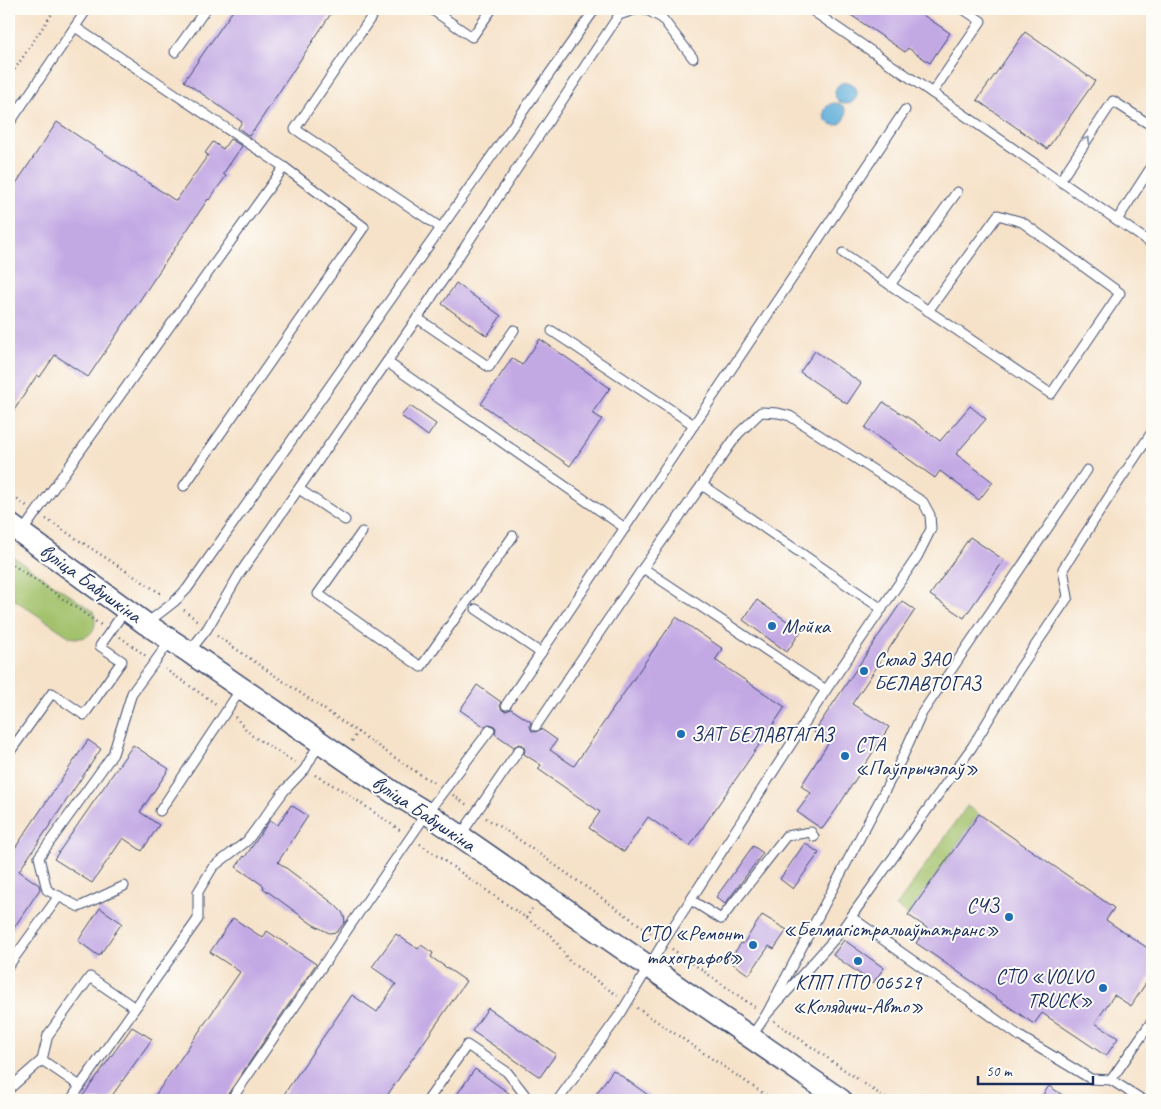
<svg xmlns="http://www.w3.org/2000/svg" width="1161" height="1109" font-family="Caveat,sans-serif">
	<rect width="100%" height="100%" fill="#fdfcf7"/>
	<filter id="ink" filterUnits="userSpaceOnUse"><feTurbulence type="fractalNoise" baseFrequency=".02" numOctaves="2"/><feDisplacementMap in="SourceGraphic" scale="10" xChannelSelector="R" yChannelSelector="G"/><feConvolveMatrix kernelMatrix="1 2 1 2 8 2 1 2 1" color-interpolation-filters="sRGB"/></filter>
	<filter id="wash" filterUnits="userSpaceOnUse"><feTurbulence type="fractalNoise" baseFrequency=".0096" numOctaves="4" result="noise"/><feDisplacementMap in="SourceGraphic" scale="20" xChannelSelector="R" yChannelSelector="G"/><feGaussianBlur stdDeviation="1.12" result="paint"/><feColorMatrix in="noise" values="0 0 0 0 0 0 0 0 0 0 0 0 0 0 0 0 0 1.4 0 .05"/><feComposite in="paint" operator="in"/></filter>
	<g filter="url(#wash)">
		<rect width="100%" height="100%" fill="#f6e2c9"/>
		<g fill="#a2c16a" stroke="#5e7864">
			<path d="M9,554L93,611C100,629 89,642 70,637L9,596Z"/>
			<polygon points="967,806 979,814 908,915 896,907"/>
		</g>
		<g fill="#5eadd8" stroke="#3c6e9b">
			<circle cx="846" cy="93" r="11"/>
			<circle cx="835" cy="114" r="11"/>
		</g>
		<g id="blocks">
			<g fill="#c3a9e4">
				<polygon points="234,9 334,9 254,130 254,129 249,136 238,128 242,122 184,81"/>
				<polygon points="842,9 914,9 950,33 930,63 908,48 905,52"/>
				<polygon points="1025,32 1095,81 1047,149 977,100"/>
				<polygon points="57,122 176,201 208,155 205,153 213,142 223,149 230,139 242,146 223,174 226,176 209,200 208,199 88,377 55,355 40,377 37,375 9,418 9,194"/>
				<polygon points="456,283 501,316 487,336 442,304"/>
				<polygon points="540,339 610,388 592,413 602,419 570,466 481,404 512,358 522,365"/>
				<polygon points="815,351 861,383 847,404 800,372"/>
				<polygon points="883,402 915,422 940,441 970,406 986,419 956,454 993,482 979,500 940,471 935,478 865,428"/>
				<polygon points="410,406 436,424 428,436 401,416"/>
				<polygon points="970,537 1004,560 964,618 930,595"/>
				<polygon points="757,600 801,631 787,652 743,620"/>
				<polygon points="902,601 915,610 852,704 889,727 836,810 822,829 797,812 811,793 801,786 829,742 814,732"/>
				<polygon points="676,617 723,649 715,660 785,707 690,846 648,817 624,852 589,828 600,812 538,769 541,765 524,754 525,750 523,745 519,744 514,747 495,734 496,728 493,725 488,724 485,727 460,710 477,685 501,702 500,705 502,710 506,711 511,709 531,722 530,726 532,731 536,732 541,729 557,740 550,750 574,766"/>
				<polygon points="88,740 101,749 19,871 39,885 40,889 9,935 9,857"/>
				<polygon points="133,745 169,769 140,812 159,825 142,851 123,838 92,883 54,859"/>
				<polygon points="291,805 308,816 278,862 334,904 342,912 344,916 345,922 337,932 329,933 312,924 263,888 264,886 236,867 244,856 245,857 270,820 278,825"/>
				<polygon points="979,814 1114,908 1106,920 1152,951 1152,974 1131,1006 1114,995 1095,1023 1118,1038 1106,1056 1042,1013 1034,1024 916,943 927,928 908,915"/>
				<polygon points="805,843 819,853 793,889 780,879"/>
				<polygon points="753,846 763,853 725,904 716,897"/>
				<polygon points="100,908 122,923 99,956 78,941"/>
				<polygon points="762,915 787,930 774,949 769,946 749,975 729,961 741,943 743,944"/>
				<polygon points="233,918 263,938 267,931 316,964 224,1100 152,1100 240,972 210,952"/>
				<polygon points="396,934 418,949 421,945 433,953 431,957 466,981 384,1100 280,1100 352,995 377,1012 396,984 372,967"/>
				<polygon points="844,940 884,968 873,983 833,955"/>
				<polygon points="488,1008 556,1054 540,1077 472,1031"/>
				<polygon points="132,1027 152,1039 109,1100 80,1100"/>
				<polygon points="475,1069 509,1093 504,1100 453,1100"/>
				<polygon points="613,1070 655,1100 592,1100"/>
				<polygon points="1049,1086 1070,1100 1039,1100"/>
			</g>
		</g>
	</g>
	<g filter="url(#ink)">
		<use href="#blocks" fill-opacity="0" stroke="#3c4a6e" stroke-width="1"/>
		<g fill="none" stroke-linecap="round" stroke-linejoin="round">
			<defs>
				<g id="service">
					<polyline points="368,9 374,13 295,129 441,228"/>
					<polyline points="431,9 472,37 492,9"/>
					<polyline points="645,9 662,18 693,58"/>
					<polyline points="810,9 1152,244"/>
					<polyline points="175,52 206,9"/>
					<polyline points="932,93 981,21 963,9"/>
					<polyline points="9,124 87,9"/>
					<polyline points="1060,181 1113,101 1152,126"/>
					<polyline points="1117,220 1152,166"/>
					<path d="M843,253C912,300 982,347 1051,394L1120,293L1022,222L998,215L928,311"/>
					<polyline points="890,285 957,192"/>
					<polyline points="417,318 489,367 514,330"/>
					<polyline points="552,331 694,425"/>
					<polyline points="387,362 625,528"/>
					<polyline points="702,485 882,609"/>
					<polyline points="184,486 364,227 284,167"/>
					<polyline points="299,489 345,520"/>
					<polyline points="22,532 284,167 75,27"/>
					<polyline points="362,532 318,594 421,667 513,536"/>
					<polyline points="643,568 826,690"/>
					<polyline points="476,609 541,653"/>
					<polyline points="147,623 174,602 187,589 595,9"/>
					<polyline points="189,652 207,629 240,573 425,307 619,15 637,9"/>
					<polyline points="506,705 905,110"/>
					<polyline points="536,726 643,568 738,434 761,412 778,413 790,416 923,502 930,515 931,529 917,557 826,690 666,938 621,1013 558,1100"/>
					<polyline points="9,753 52,693 84,715 122,661 100,646 126,609"/>
					<polyline points="160,811 241,689"/>
					<polyline points="460,836 519,750"/>
					<polyline points="124,886 79,907 47,890 39,857 113,754 132,693 170,641"/>
					<polyline points="691,900 721,919 786,836 811,832 814,837"/>
					<polyline points="851,917 1021,1037 1091,1079 1111,1080 1143,1100"/>
					<polyline points="9,965 59,896"/>
					<polyline points="135,1008 90,977 48,1035 42,1060 80,1086 198,919 198,892 213,867 247,841 284,791 305,769 320,742"/>
					<polyline points="766,1015 838,935 972,747 1018,671 1068,597 1063,569 1114,489 1152,432"/>
					<polyline points="751,1037 766,1015 902,758 922,713 1087,470"/>
					<polyline points="1111,1080 1152,1021"/>
					<polyline points="9,1089 42,1060"/>
					<polyline points="71,1100 80,1086"/>
					<polyline points="231,1100 427,813 490,730"/>
					<polyline points="428,1100 467,1045 507,1072 529,1100"/>
				</g>
				<polyline id="tertiary" points="9,524 146,624 189,652 394,793 427,813 841,1100"/>
			</defs>
			<use href="#service" stroke="#3c4a6e" stroke-width="11"/>
			<use href="#tertiary" stroke="#3c4a6e" stroke-width="24"/>
			<g stroke="#3c4a6e" stroke-width="2.5" stroke-dasharray="1 4" stroke-linecap="butt">
				<polyline points="9,78 55,9"/>
				<polyline points="9,494 27,506"/>
				<polyline points="46,519 163,595"/>
				<polyline points="9,562 101,625"/>
				<polyline points="184,610 199,622"/>
				<polyline points="217,636 413,770 436,784"/>
				<polyline points="120,637 146,656"/>
				<polyline points="165,669 216,704"/>
				<polyline points="235,717 251,735 296,763"/>
				<polyline points="352,741 358,732"/>
				<polyline points="315,775 345,792 401,831"/>
				<polyline points="453,795 467,805"/>
				<polyline points="486,818 511,834 654,935"/>
				<polyline points="420,844 552,936 569,961 618,996"/>
				<polyline points="526,918 532,909"/>
				<polyline points="672,949 756,1008"/>
				<polyline points="637,1008 773,1100"/>
				<polyline points="774,1021 888,1100"/>
			</g>
			<use href="#service" stroke="#fff" stroke-width="9"/>
			<use href="#tertiary" stroke="#fff" stroke-width="21"/>
		</g>
		<defs><path id="oneway-chevron" d="M-2-3.5L2.5 0L-2 3.5" fill="none" stroke-width="1.6" stroke-linecap="round" stroke-linejoin="round" transform="scale(1.25)"/></defs>
		<use stroke="#8d97ae" href="#oneway-chevron" transform="translate(1087 140) rotate(-57)"/>
	</g>
	<g fill="#1f6fb2" stroke="#fdfcf7" stroke-width="2">
		<circle cx="772" cy="626" r="5"/>
		<circle cx="864" cy="671" r="5"/>
		<circle cx="681" cy="734" r="5"/>
		<circle cx="845" cy="756" r="5"/>
		<circle cx="1009" cy="917" r="5"/>
		<circle cx="753" cy="945" r="5"/>
		<circle cx="858" cy="961" r="5"/>
		<circle cx="1103" cy="988" r="5"/>
	</g>
	<g text-anchor="middle" dominant-baseline="central" stroke-width="4" stroke-linejoin="round" paint-order="stroke">
		<g font-size="21" fill="#1b2f5e" stroke="#fdfcf7">
			<text transform="translate(91 583) rotate(36)">вуліца Бабушкіна</text>
			<text transform="translate(424 813) rotate(34)">вуліца Бабушкіна</text>
		</g>
		<g font-size="21" fill="#1b2f5e" stroke="#fdfcf7" text-anchor="start">
			<text x="782" y="626">Мойка</text>
			<text x="874" y="659">Склад ЗАО<tspan x="874" dy="24">БЕЛАВТОГАЗ</tspan></text>
			<text x="691" y="734">ЗАТ БЕЛАВТАГАЗ</text>
			<text x="855" y="744">СТА<tspan x="855" dy="24">«Паўпрычэпаў»</tspan></text>
			<text x="999" y="905" text-anchor="end">СЧЗ<tspan x="999" dy="24">«Белмагістральаўтатранс»</tspan></text>
			<text x="743" y="933" text-anchor="end">СТО «Ремонт<tspan x="743" dy="24">тахографов»</tspan></text>
			<text x="1093" y="976" text-anchor="end">СТО «VOLVO<tspan x="1093" dy="24">TRUCK»</tspan></text>
			<text x="858" y="982" text-anchor="middle">КПП ПТО 06529<tspan x="858" dy="24">«Колядичи-Авто»</tspan></text>
		</g>
	</g>
	<rect width="1161" height="1109" fill="none" stroke="#fdfcf7" stroke-width="30"/>
	<path d="M978 1076v8h115v-8" fill="none" stroke="#1b2f5e" stroke-width="2.5"/>
	<text x="986" y="1076" font-size="15" fill="#1b2f5e" stroke="#fdfcf7" stroke-width="4" paint-order="stroke">50 m</text>
</svg>
